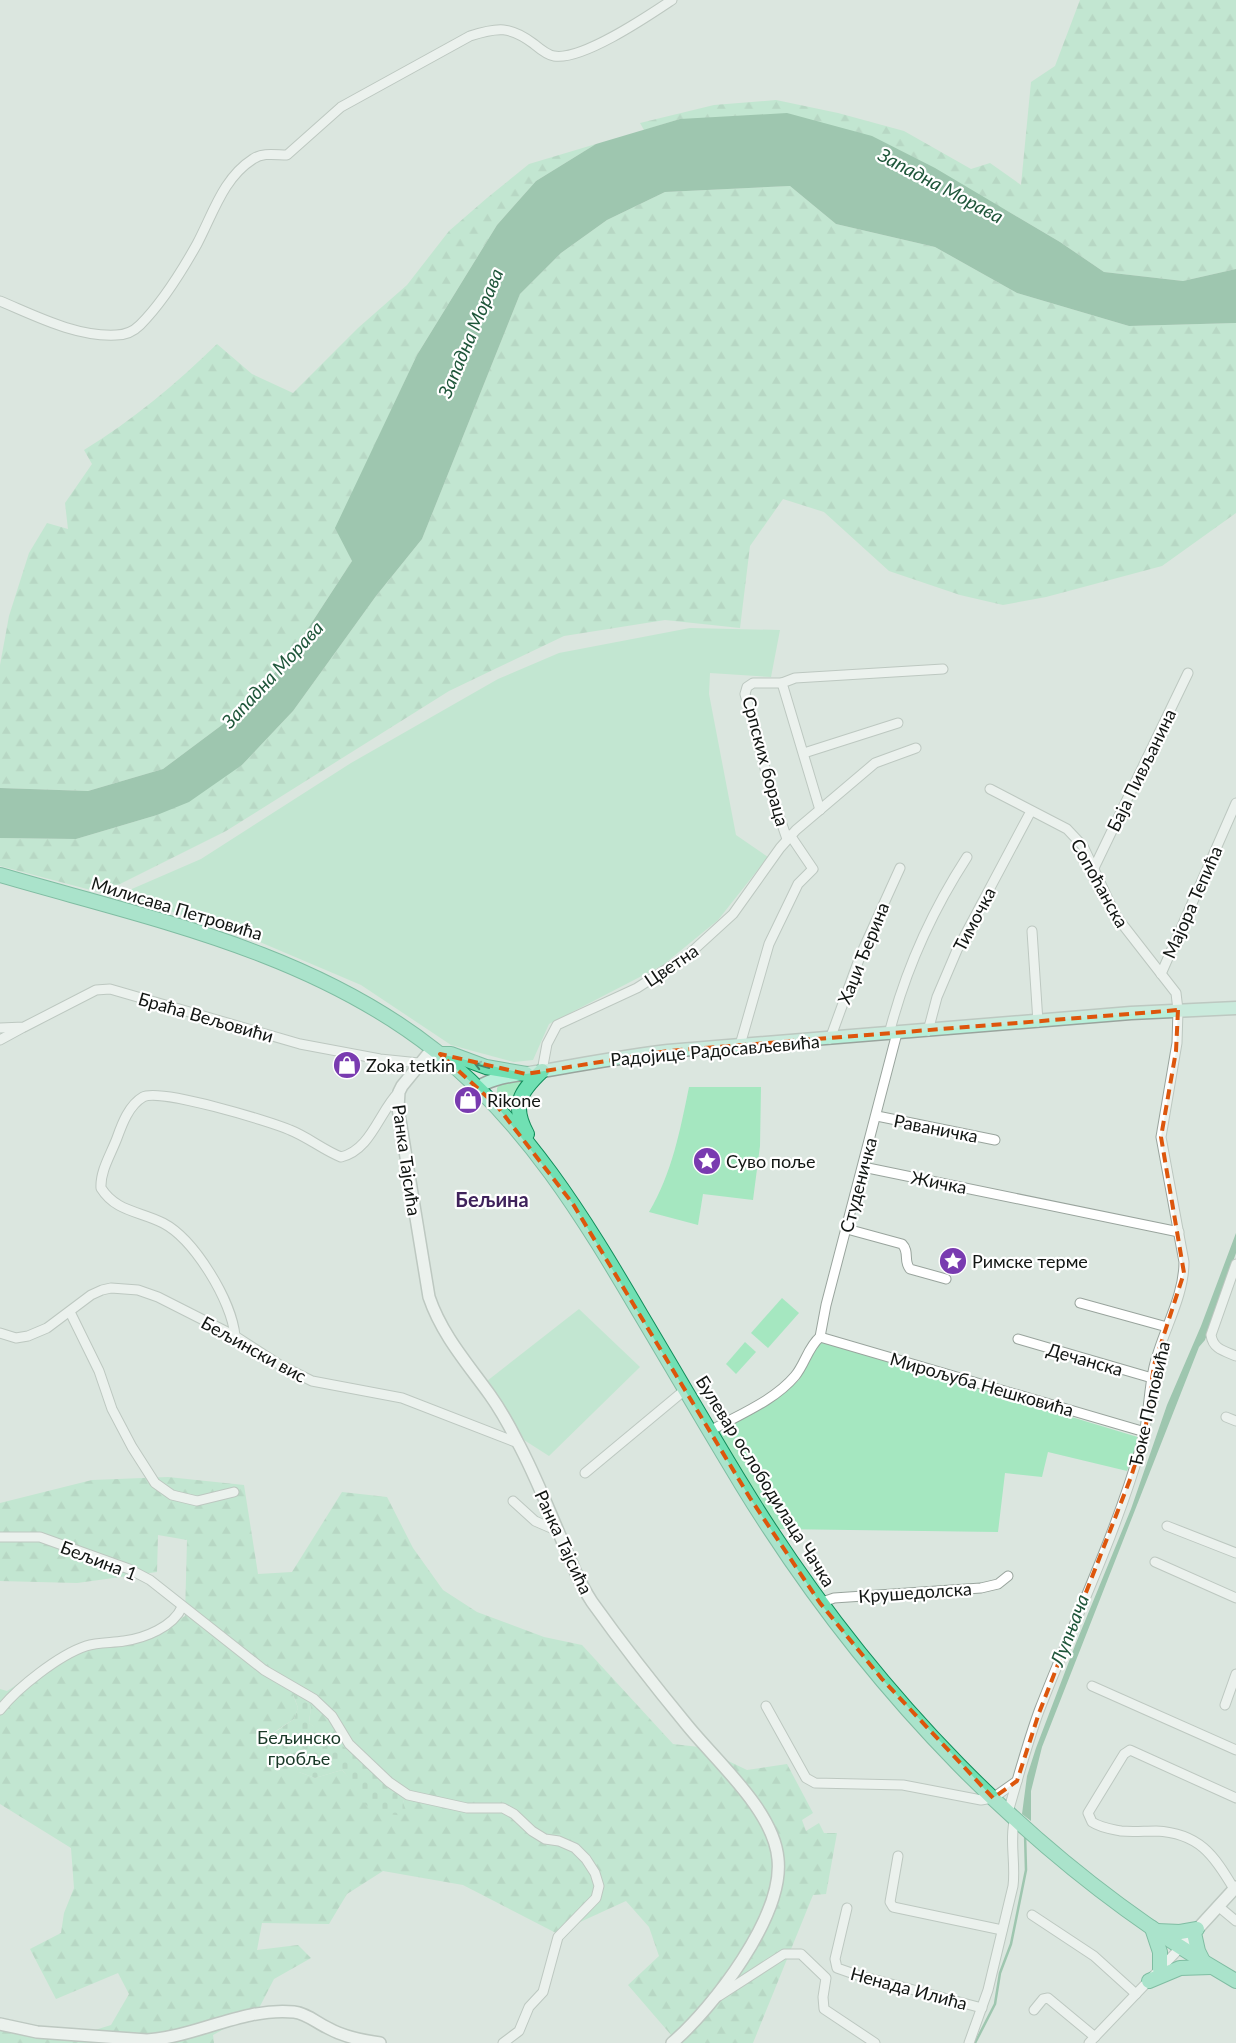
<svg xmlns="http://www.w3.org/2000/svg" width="1236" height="2043" font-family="Lato,sans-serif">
	<defs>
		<pattern id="forest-firs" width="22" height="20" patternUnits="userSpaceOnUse" patternTransform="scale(1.25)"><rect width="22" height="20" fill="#a5e7c0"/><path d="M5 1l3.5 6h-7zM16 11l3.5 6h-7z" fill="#8dc5a4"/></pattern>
		<pattern id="cemetery-stones" width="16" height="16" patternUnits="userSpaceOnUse" patternTransform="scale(1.25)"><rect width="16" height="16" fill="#a5e7c0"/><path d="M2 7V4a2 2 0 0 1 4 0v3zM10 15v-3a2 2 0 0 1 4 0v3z" fill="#8dc5a4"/></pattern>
	</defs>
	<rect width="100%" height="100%" fill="#dbe6df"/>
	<g fill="#a5e7c0">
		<polygon points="690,628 780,630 771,677 710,673 709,694 736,835 768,857 718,920 663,965 549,1024 533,1060 514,1062 451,1045 361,985 232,930 118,895 201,859 351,763 498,679 559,653"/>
		<polygon points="526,1079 515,1111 497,1092 497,1088 501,1083"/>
		<path d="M689,1087H761L760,1146L753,1200L703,1194L698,1225L649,1212C672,1173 680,1131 689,1087Z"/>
		<polygon points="782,1298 799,1313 768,1348 751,1333"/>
		<polygon points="579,1309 640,1367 549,1456 524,1440 487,1381"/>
		<polygon points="820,1341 1141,1438 1127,1471 1048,1452 1042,1477 1005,1473 998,1532 777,1529 716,1431 784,1393 799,1380"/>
		<polygon points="745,1342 756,1352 736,1374 726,1364"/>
	</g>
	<g fill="url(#forest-firs)" fill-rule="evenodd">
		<polygon points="1080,0 1236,0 1236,269 1183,281 1104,272 1060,242 1004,209 680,119 644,130 640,123 714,105 776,100 838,113 904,131 971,169 990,163 1021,185 1031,82 1055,66"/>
		<path d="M596,144L536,181L497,225L417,355L336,528L352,561L290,656L238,713L163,769L88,791L0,788V665L9,616L29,553L47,523L68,529L65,503L92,464L84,450C133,420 176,384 217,344L252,374L293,393L358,328L407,285L449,231L487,198L529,164Z"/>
		<polygon points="790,186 836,224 935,247 1017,293 1129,326 1236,323 1236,513 1162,566 1046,597 1003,605 960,595 889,571 824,512 783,499 750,546 740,628 665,620 564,636 449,691 226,831 102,893 0,866 0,838 76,839 157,815 242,765 293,711 376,596 422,539 520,294 561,253 607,220 665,192"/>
		<path d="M168,1477L244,1485L258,1574L292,1572L342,1492L387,1497L413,1548L443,1590L477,1612L544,1637L582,1645L673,1744L699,1747L747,1770L787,1764L813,1813L802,1820L806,1831L819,1823L824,1833H837L826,1894L813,1895L753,2043H678L628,1985L659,1956L649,1927L626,1901L556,1933L463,1885L383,1871L347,1894L329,1924L262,1923L257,1950L298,1945L311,1958L274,1979L258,2010L213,2035L214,2043H0V2031L73,2037L111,2025L129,1994L118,1973L56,1999L30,1949L61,1933L64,1913L74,1888L71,1848L0,1804V1689L7,1691L75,1647L146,1638L185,1616L187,1540L158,1535L157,1572L77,1583L0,1581V1503L92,1480ZM293,1695L311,1707L309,1723L392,1789L406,1794L403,1803L367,1806L352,1781L342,1770L315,1778L299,1772H276L274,1732L294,1719L298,1708Z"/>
	</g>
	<path fill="url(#cemetery-stones)" d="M293,1694L309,1701L311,1707L309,1723L351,1752L392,1789L406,1794L403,1803L406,1810L403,1816C391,1814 377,1814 367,1806C359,1800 351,1779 342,1770L315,1778L299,1772H276L268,1765L265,1739L294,1719L298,1708Z"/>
	<g fill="#559f76">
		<polygon points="787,113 872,136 935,168 1060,242 1104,272 1183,281 1236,269 1236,323 1129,326 1017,293 935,247 836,224 790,186 665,192 607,220 561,253 520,294 422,539 376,596 293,711 242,765 189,802 157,815 76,839 0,838 0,788 88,791 163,769 238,713 290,656 352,561 335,528 417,355 497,225 536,181 596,144 680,119"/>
		<polygon points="1236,1233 1236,1253 1205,1340 1199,1347 1042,1747 1031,1791 1031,1821 1022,1814 1027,1776 1036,1748 1076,1643 1131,1509 1167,1405 1201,1326"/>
	</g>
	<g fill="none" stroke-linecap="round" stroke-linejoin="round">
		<polyline stroke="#559f76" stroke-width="2.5" points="975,2043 995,2004 1000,1973 1011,1944 1026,1870 1025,1833"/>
		<defs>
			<g id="minor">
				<path d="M0,301C36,316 76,337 116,335C125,335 134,331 140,325C161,304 183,269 197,244C213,214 223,178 253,159C263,152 276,155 287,155L341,107L470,36C498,27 510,26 534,44C540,49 547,55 554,56C582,61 648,16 672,0"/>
				<polyline points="782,683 753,683 747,687 745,694 773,798 787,839"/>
				<polyline points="804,753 898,723"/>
				<path d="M990,789L1067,829L1083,846L1116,916L1176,993L1178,1010L1177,1043L1161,1137L1184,1262C1184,1298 1162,1332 1154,1367C1148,1393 1149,1420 1141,1446C1115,1537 1073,1623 1039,1711C1027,1744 1018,1778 1008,1812"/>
				<polyline points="820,810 782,683 795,678 943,669"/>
				<polyline points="1094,868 1188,673"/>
				<polyline points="1032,931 1038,1022"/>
				<polyline points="1161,974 1236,803"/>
				<polyline points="0,1028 24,1027 96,990 110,989 300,1044 380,1059 419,1063"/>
				<polyline points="928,1031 937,997 957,950 1031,811"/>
				<path d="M889,1034C905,971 932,911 967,857"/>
				<polyline points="830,1039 861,954 900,868"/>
				<polyline points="0,1040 22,1028"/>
				<polyline points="740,1045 769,944 798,884 813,869 790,835"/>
				<polyline points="542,1071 547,1044 557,1025 637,988 687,956 733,914 780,848 796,830 875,763 916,748"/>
				<polyline points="877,1116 995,1140"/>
				<polyline points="863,1167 1179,1232"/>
				<path d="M847,1229L902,1244C910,1252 903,1261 910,1269L946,1279"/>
				<path d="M1236,1264L1211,1335C1213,1349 1224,1351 1236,1356"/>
				<polyline points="1080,1303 1167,1327"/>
				<polyline points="70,1312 99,1371 112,1409 132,1447 155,1483 172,1495 197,1501 234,1492"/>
				<polyline points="0,1333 16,1338 28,1336 47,1328 91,1295 102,1290 111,1288 138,1290 158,1297 235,1336 280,1365 312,1381 402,1398 518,1443"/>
				<path d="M235,1336C232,1301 194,1239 163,1223C140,1211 116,1212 101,1188C100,1171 111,1154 117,1138C122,1124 129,1105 143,1097C160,1088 269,1121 290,1130C308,1137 323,1150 341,1157C371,1150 379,1112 399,1092"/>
				<polyline points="820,1337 1145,1432"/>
				<polyline points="820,1337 826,1305 897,1033"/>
				<polyline points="1018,1339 1152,1378"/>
				<polyline points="1226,1417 1236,1421"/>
				<path d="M710,1431C738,1415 774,1401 795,1376C805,1364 808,1347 820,1337"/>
				<polyline points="585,1473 686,1389"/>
				<polyline points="513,1501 535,1521 558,1531"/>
				<polyline points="1167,1526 1236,1553"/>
				<polyline points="0,1537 40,1537 129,1569 150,1580 264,1670 314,1699 332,1716 349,1744 389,1782 408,1795 467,1808 503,1808 514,1814 532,1831 545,1839 559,1841 575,1848 586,1859 595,1873 599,1886 596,1898 558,1937 543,1992 529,2007 519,2031 503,2043"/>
				<polyline points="1155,1562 1236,1598"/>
				<polyline points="820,1603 834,1598 981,1588 998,1584 1008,1576"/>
				<polyline points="1092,1686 1236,1750"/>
				<polyline points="1225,1705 1236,1674"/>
				<polyline points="766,1706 806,1778 815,1783 903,1785 981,1800 993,1798 1017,1781"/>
				<path d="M0,1710C17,1688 59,1655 86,1646C98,1642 112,1643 124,1641C145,1638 173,1627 182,1607"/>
				<polyline points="898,1856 890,1902 893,1907 1002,1930"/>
				<path d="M1234,1889C1214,1855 1199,1833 1156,1831C1144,1831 1133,1832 1121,1831C1111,1829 1101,1828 1092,1822L1088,1813L1124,1754L1130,1750L1236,1798"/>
				<polyline points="1218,1906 1236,1921"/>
				<polyline points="847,1908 835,1959 837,1968 857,1975 982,2008"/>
				<polyline points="1032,1915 1094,1956 1136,1994"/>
				<polyline points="719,1996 784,1954 801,1954 826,1978 823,1997 824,2009 875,2043"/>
				<polyline points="1034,2010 1043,1999 1048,1998 1095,2037"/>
				<path d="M969,2043L988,1990L1013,1886C1016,1864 1009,1839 1015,1818"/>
				<polyline points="1089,2043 1181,1947"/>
			</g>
			<g id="tertiary">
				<path d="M433,1048L402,1086L399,1092L398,1108L429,1297C442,1335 467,1363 490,1395C500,1409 509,1425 517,1441C534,1472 547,1506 561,1538C570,1560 579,1582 592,1602C622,1644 654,1685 687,1725C717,1762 774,1811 778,1859C784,1916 713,2008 672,2043"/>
				<polyline points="1181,1947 1236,1887"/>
				<path d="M0,2024L37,2032L147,2040C196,2037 243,2007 294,2012C306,2013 317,2023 328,2028C344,2037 362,2040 380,2043"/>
			</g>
			<path id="secondary" d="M479,1087C497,1075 521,1075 542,1071C584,1064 626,1056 668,1051L1131,1013L1236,1008"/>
			<g id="primary">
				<path d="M0,875C151,919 310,951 436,1051C526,1122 584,1218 641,1315C675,1372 708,1429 742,1485C864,1685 1032,1864 1236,1981"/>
				<polyline points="442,1054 451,1054 486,1067 526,1074"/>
				<path d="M527,1134C511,1105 520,1092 542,1071"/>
				<polyline points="1152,1928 1160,1952 1160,1969"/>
				<polyline points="1157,1931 1180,1932 1197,1929"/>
				<polyline points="1194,1933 1198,1951 1203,1961"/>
				<polyline points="1149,1981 1180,1968 1211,1967"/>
			</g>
		</defs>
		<use href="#minor" stroke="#99a49d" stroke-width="11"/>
		<use href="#tertiary" stroke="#99a49d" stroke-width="14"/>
		<use href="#secondary" stroke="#99a49d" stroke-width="15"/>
		<use href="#primary" stroke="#118c5a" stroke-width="16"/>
		<use href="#minor" stroke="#fff" stroke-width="9"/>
		<use href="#tertiary" stroke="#fff" stroke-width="11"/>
		<use href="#secondary" stroke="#b7efd9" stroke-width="12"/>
		<use href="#primary" stroke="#70e0b3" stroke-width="14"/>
	</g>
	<defs><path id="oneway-shaft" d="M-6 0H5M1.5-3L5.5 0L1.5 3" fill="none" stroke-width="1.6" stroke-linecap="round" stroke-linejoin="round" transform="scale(1.25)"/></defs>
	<use stroke="#46856b" href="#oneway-shaft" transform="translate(482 1066) rotate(-165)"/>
	<path d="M0 0H1236V2043H0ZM1178,1010L1176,1051L1161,1137L1184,1273L1154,1365L1145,1432L1131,1477L1039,1713L1017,1781L993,1798L882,1679L820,1603L750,1498L573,1204L497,1106L440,1054L526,1074L668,1051Z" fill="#dbe6df" fill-opacity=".55" fill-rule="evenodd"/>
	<path fill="none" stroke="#dd560c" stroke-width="4" stroke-dasharray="10 6" stroke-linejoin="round" d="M1178,1010L1176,1051L1161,1137L1184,1273L1154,1365L1145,1432L1131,1477L1039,1713L1017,1781L993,1798L882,1679L820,1603L750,1498L573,1204L497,1106L440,1054L526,1074L668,1051Z"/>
	<defs>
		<symbol id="shop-disc" viewBox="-11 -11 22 22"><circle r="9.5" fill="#793bb0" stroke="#fff"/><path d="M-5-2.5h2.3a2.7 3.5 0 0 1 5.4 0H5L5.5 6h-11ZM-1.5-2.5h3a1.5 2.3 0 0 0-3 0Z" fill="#fff"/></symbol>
		<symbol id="sight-disc" viewBox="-11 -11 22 22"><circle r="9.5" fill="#793bb0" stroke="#fff"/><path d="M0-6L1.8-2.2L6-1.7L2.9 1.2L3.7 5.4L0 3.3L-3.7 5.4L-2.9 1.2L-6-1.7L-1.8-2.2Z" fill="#fff"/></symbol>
	</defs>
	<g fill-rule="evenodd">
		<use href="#shop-disc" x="331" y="1049" width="32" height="32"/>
		<use href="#shop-disc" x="452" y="1084" width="32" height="32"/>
		<use href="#sight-disc" x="691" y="1145" width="32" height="32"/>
		<use href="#sight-disc" x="937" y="1245" width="32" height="32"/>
	</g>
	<g text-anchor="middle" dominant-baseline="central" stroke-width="4.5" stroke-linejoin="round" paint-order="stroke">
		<g font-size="18" fill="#121613" stroke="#fff">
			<text transform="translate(766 761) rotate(75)">Српских бораца</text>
			<text transform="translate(1141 770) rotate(-64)">Баја Пивљанина</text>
			<text transform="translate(1100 883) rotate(61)">Сопоћанска</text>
			<text transform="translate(1192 902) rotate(-66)">Мајора Тепића</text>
			<text transform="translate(177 908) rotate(17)">Милисава Петровића</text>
			<text transform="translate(974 919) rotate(-62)">Тимочка</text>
			<text transform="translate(863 953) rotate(-68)">Хаџи Ђерина</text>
			<text transform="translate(671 965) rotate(-34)">Цветна</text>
			<text transform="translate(206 1017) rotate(16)">Браћа Вељовићи</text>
			<text transform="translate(715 1050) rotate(-5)">Радојице Радосављевића</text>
			<text transform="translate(936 1128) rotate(11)">Раваничка</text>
			<text transform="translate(407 1160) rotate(82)">Ранка Тајсића</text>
			<text transform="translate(939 1182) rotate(11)">Жичка</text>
			<text transform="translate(858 1185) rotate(-75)">Студеничка</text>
			<text transform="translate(254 1349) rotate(29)">Бељински вис</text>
			<text transform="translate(1085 1359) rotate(16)">Дечанска</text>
			<text transform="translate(982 1384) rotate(16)">Мирољуба Нешковића</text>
			<text transform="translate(1149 1404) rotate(-77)">Ђоке Поповића</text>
			<text transform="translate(766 1481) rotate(58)">Булевар ослободилаца Чачка</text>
			<text transform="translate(564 1542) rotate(65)">Ранка Тајсића</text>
			<text transform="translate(99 1560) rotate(21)">Бељина 1</text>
			<text transform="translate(915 1592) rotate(-4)">Крушедолска</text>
			<text transform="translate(909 1988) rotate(15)">Ненада Илића</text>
		</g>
		<g font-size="18" fill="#121613" stroke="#fff" text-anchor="start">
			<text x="366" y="1065">Zoka tetkin</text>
			<text x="487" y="1100">Rikone</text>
			<text x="726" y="1161">Суво поље</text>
			<text x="972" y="1261">Римске терме</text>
		</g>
		<g font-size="18" fill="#183927" stroke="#fff">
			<text x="299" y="1737">Бељинско<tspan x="299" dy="21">гробље</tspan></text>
		</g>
		<g font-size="19" font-style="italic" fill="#1f563a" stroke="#fff">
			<text transform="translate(941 185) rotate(28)">Западна Морава</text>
			<text transform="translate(470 333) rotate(-67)">Западна Морава</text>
			<text transform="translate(272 674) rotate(-47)">Западна Морава</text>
			<text transform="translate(1069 1630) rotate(-69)">Лупњача</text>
		</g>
		<g font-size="20" font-weight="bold" fill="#3f225b" stroke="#fff">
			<text x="492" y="1199">Бељина</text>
		</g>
	</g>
</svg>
